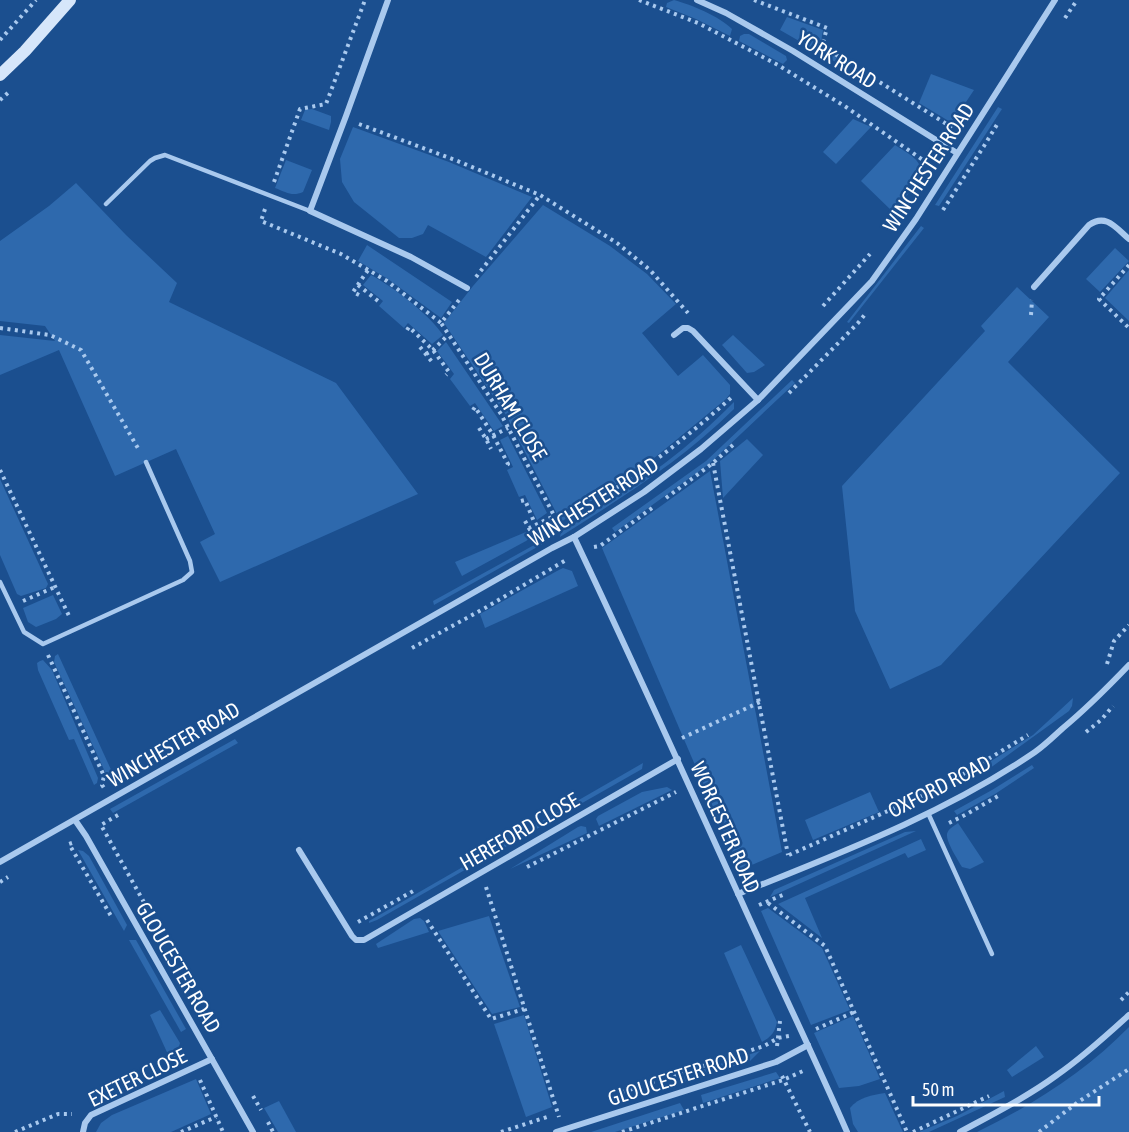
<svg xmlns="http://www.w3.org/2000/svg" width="1129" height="1132" font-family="'Asap Condensed',sans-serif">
	<rect width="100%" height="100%" fill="#1b4f8f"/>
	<g fill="#2e69ad">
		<path d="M674,0C692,5 719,16 732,29L730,36L696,19L666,7L667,3Z"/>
		<polygon points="787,17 823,30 820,48 849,65 846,68 780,30"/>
		<polygon points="744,34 749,34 786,56 787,60 783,64 739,41 740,36"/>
		<polygon points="931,74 974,90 952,123 919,103"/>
		<polygon points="998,107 1002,109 939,206 935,205"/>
		<polygon points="312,109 331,116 331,122 329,130 301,120 305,110"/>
		<polygon points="853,119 871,127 836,164 823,152"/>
		<polygon points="353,127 449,162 532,197 486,257 428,225 423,234 412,238 399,238 354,202 342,182 340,159"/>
		<path d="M895,145C907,153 926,161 920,178L894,213L861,181Z"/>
		<path d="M286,160L312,170L303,192C292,197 286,192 275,188Z"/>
		<polygon points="76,183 126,235 177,283 169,302 336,383 418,494 220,582 200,542 215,534 176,449 115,476 59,350 0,375 0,335 55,341 45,326 0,321 0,241 49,206"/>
		<polygon points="543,205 610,246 647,274 676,304 642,333 678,376 703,355 730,385 730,394 726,399 653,459 561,522 506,415 444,323 473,286"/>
		<polygon points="921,226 924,228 849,323 847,322 868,295"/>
		<polygon points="367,245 452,302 441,318 388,279 358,261"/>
		<polygon points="1115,248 1129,261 1100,292 1086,279"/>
		<polygon points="1129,270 1129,321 1105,298"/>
		<path d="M371,275C392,286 430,315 443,335L432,344L408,323L404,328L379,306L383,301L363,285Z"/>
		<polygon points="1017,287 1049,317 1008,362 1120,473 941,665 890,689 855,611 842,486 985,331 981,326"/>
		<polygon points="733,335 765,365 754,372 747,373 722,345"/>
		<polygon points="446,342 503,426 494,431 475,403 470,406 450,379 454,374 437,351"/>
		<polygon points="792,380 795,383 709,464 615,532 612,528 706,461"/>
		<path d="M734,402V409C683,460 621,498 560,537L561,532C596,510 632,488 665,463C689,445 712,424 734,402Z"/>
		<polygon points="508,436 547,513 537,520 525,495 519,497 507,470 513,467 500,440"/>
		<polygon points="747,439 763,455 723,498 720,461"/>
		<polygon points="710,471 782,852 740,870 602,548"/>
		<polygon points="0,479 48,584 46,588 21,596 17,594 0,555"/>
		<polygon points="526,532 530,538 526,541 462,576 455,562"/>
		<polygon points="545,539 546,542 434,605 433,601"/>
		<polygon points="563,568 572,571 578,586 485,628 480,614 557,571"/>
		<polygon points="53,595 62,614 56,619 36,627 28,622 23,608"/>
		<polygon points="58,654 113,774 107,776 54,662 55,656"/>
		<polygon points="43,660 52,670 98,778 97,783 94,785 74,739 69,740 38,670 37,663 40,661"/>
		<polygon points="1073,698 1072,706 1069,711 986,771 983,766 1033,735"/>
		<polygon points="235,739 238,743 113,813 110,809"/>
		<polygon points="643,763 642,769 377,920 369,923 369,921"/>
		<polygon points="1032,765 1034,768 995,794 957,815 954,811 992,790"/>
		<polygon points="667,787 672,790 599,826 596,819 598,816 642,792"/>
		<polygon points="870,792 879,812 813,840 805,820"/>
		<path d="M958,823L984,862L970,869L962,867C958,860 946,842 947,834C948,829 954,826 958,823Z"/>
		<polygon points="581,826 586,827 587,833 510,869 578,827"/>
		<polygon points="916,831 770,897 774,890 905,832"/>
		<polygon points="921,839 926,850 908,858 905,853 805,898 822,938 778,904"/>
		<polygon points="78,850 83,851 89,856 127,925 124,931"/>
		<polygon points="768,908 822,948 850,1010 811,1025 761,911"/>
		<polygon points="489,916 520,1007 492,1014 438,931"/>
		<polygon points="420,918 424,921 429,932 378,948 376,944 414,919"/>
		<polygon points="129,940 136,940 186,1029 181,1032"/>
		<path d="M741,945L777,1022C775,1032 771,1037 762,1042L724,953Z"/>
		<polygon points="160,1010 180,1043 176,1058 171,1061 150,1015"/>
		<polygon points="524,1015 552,1107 526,1117 494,1024"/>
		<polygon points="853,1016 880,1079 859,1086 839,1088 814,1033"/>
		<path d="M1129,1027V1132H977C1033,1105 1086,1071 1129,1027Z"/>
		<polygon points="1036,1046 1044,1057 1012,1077 1007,1070"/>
		<polygon points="760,1051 750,1061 681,1083 680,1077"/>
		<polygon points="776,1072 780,1078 703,1103 701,1095"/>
		<polygon points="196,1079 211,1114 171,1132 96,1132 101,1123 112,1115"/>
		<polygon points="1004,1091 1005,1097 929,1132 919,1132 957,1116"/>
		<path d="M885,1093L903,1132H858L853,1124L850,1108C859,1097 872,1095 885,1093Z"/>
		<polygon points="279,1101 296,1132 278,1132 264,1108"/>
		<polygon points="680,1103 684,1110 615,1132 591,1132"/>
	</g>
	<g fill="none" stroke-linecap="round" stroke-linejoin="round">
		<g stroke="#a9c9ee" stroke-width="4" stroke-dasharray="3 4.5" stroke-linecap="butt">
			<polyline points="639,0 698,23 778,65 846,107 933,167"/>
			<polyline points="754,0 827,28 822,46 956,130"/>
			<polyline points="1065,18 1077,0"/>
			<polyline points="0,40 36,0"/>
			<polyline points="0,100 9,92"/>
			<polyline points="359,124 455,160 540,195 617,243 650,270 688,313"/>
			<polyline points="274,182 300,109 326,104 365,0"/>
			<polyline points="265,209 261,221 341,254 387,281 441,323"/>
			<polyline points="943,210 984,146 998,123"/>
			<polyline points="1129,265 1099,299 1129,328"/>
			<polyline points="476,277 540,195"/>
			<polyline points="358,285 378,301 375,303"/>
			<polyline points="359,295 353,292 368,270"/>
			<polyline points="459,300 441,323 501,414 560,527 559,529"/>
			<polyline points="823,306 870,254"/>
			<polyline points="1031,315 1032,300"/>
			<polyline points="0,328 50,335 81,350 139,450"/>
			<polyline points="407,330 409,327 433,350 449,372 446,375"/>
			<polyline points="420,347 433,363"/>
			<polyline points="426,354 433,350 448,335"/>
			<polyline points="789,393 858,323 867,312"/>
			<polyline points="473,410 475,407 493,435 508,464 505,466"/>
			<polyline points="479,428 486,439 491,449"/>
			<polyline points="486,439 508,428"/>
			<polyline points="713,463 788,855"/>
			<polyline points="0,470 70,618"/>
			<path d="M604,496C650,466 692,433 733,396"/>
			<polyline points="666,498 713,463 735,443"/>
			<polyline points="521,501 525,500 535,524"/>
			<polyline points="525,521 529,528 554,516"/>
			<polyline points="529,528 535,540"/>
			<polyline points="594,547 600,546 652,508"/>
			<polyline points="23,601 55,587"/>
			<polyline points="412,648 485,608 566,560"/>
			<polyline points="48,655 104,776 102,785 104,788"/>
			<polyline points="1107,664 1114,641 1129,625"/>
			<polyline points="1086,732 1101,720 1113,706"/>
			<polyline points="682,738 760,702"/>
			<polyline points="950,782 1028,735"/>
			<polyline points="118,815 101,825 146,906"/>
			<polyline points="949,823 965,815 1000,795"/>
			<polyline points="72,843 69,844 111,916"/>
			<polyline points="789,855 935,790"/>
			<polyline points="527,867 676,792"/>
			<polyline points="0,882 8,877"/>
			<polyline points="486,887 559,1117"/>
			<polyline points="768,903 825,946 907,1132"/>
			<polyline points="759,905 785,894"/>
			<polyline points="427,920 491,1019 524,1009"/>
			<polyline points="358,922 415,890"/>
			<polyline points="1121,1000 1129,992"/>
			<polyline points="816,1029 854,1012"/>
			<polyline points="777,1046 780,1021"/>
			<polyline points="782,1076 810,1132"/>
			<polyline points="200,1080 223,1132"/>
			<polyline points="623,1092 764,1046 778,1038 789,1036"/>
			<polyline points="253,1096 261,1110"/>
			<polyline points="268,1122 273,1132"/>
			<polyline points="15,1132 58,1114 72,1114"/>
			<polyline points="181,1132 216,1117"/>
			<polyline points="501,1132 550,1116"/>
			<polyline points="622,1132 783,1080 803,1071"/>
			<polyline points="913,1132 989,1096"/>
			<polyline points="1039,1132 1078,1102 1129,1069"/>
		</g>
		<g stroke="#a9c9ee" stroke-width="4.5">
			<polyline points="106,204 150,161 155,158 165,155 310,211"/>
			<polyline points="0,582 24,632 43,644 183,580 192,572 190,561 146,462"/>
			<polyline points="928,813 992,954"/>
		</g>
		<g stroke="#a9c9ee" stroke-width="6">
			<polyline points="388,0 346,116 310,211 411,257 467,288"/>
			<polyline points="697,0 726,13 793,51 957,153"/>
			<path d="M1034,287L1089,225C1106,213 1116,228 1129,239"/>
			<polyline points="674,335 683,328 688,328 693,331 758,400"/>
			<path d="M574,537C631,657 686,779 741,900C776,978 813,1054 847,1132"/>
			<polyline points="75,820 86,836 253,1132"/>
			<polyline points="299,850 352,936 356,940 364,940 678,759"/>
			<polyline points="0,862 552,548 574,537 644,492 701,449 758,400 872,281 916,219 1055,0"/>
			<path d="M738,894C840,853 944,814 1035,752C1045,745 1054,736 1063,728C1087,708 1107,688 1129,665"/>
			<polyline points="83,1132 85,1123 91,1115 212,1059"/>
			<polyline points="556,1132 776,1062 808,1045"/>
			<path d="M960,1132C993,1114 1027,1097 1057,1075C1082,1058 1107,1035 1129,1015"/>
		</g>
		<polyline stroke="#d6e6fa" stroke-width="12" points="0,75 25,51 70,0"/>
	</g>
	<g text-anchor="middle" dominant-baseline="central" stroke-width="5" stroke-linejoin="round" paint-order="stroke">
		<g font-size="21" fill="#fff" stroke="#1b4f8f">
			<text transform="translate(837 59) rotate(32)">YORK ROAD</text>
			<text transform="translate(928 167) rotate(-57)">WINCHESTER ROAD</text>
			<text transform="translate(511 406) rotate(59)">DURHAM CLOSE</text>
			<text transform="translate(593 501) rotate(-32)">WINCHESTER ROAD</text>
			<text transform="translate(173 744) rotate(-30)">WINCHESTER ROAD</text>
			<text transform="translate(939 786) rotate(-27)">OXFORD ROAD</text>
			<text transform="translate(726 827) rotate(66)">WORCESTER ROAD</text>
			<text transform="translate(519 831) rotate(-30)">HEREFORD CLOSE</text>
			<text transform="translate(179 967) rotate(60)">GLOUCESTER ROAD</text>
			<text transform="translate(678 1076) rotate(-18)">GLOUCESTER ROAD</text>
			<text transform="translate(137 1077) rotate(-26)">EXETER CLOSE</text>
		</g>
	</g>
	<path d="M913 1096v9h186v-9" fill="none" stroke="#ffffff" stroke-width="3"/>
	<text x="922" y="1096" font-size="18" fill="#ffffff" stroke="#1b4f8f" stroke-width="4.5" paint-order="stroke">50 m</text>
</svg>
